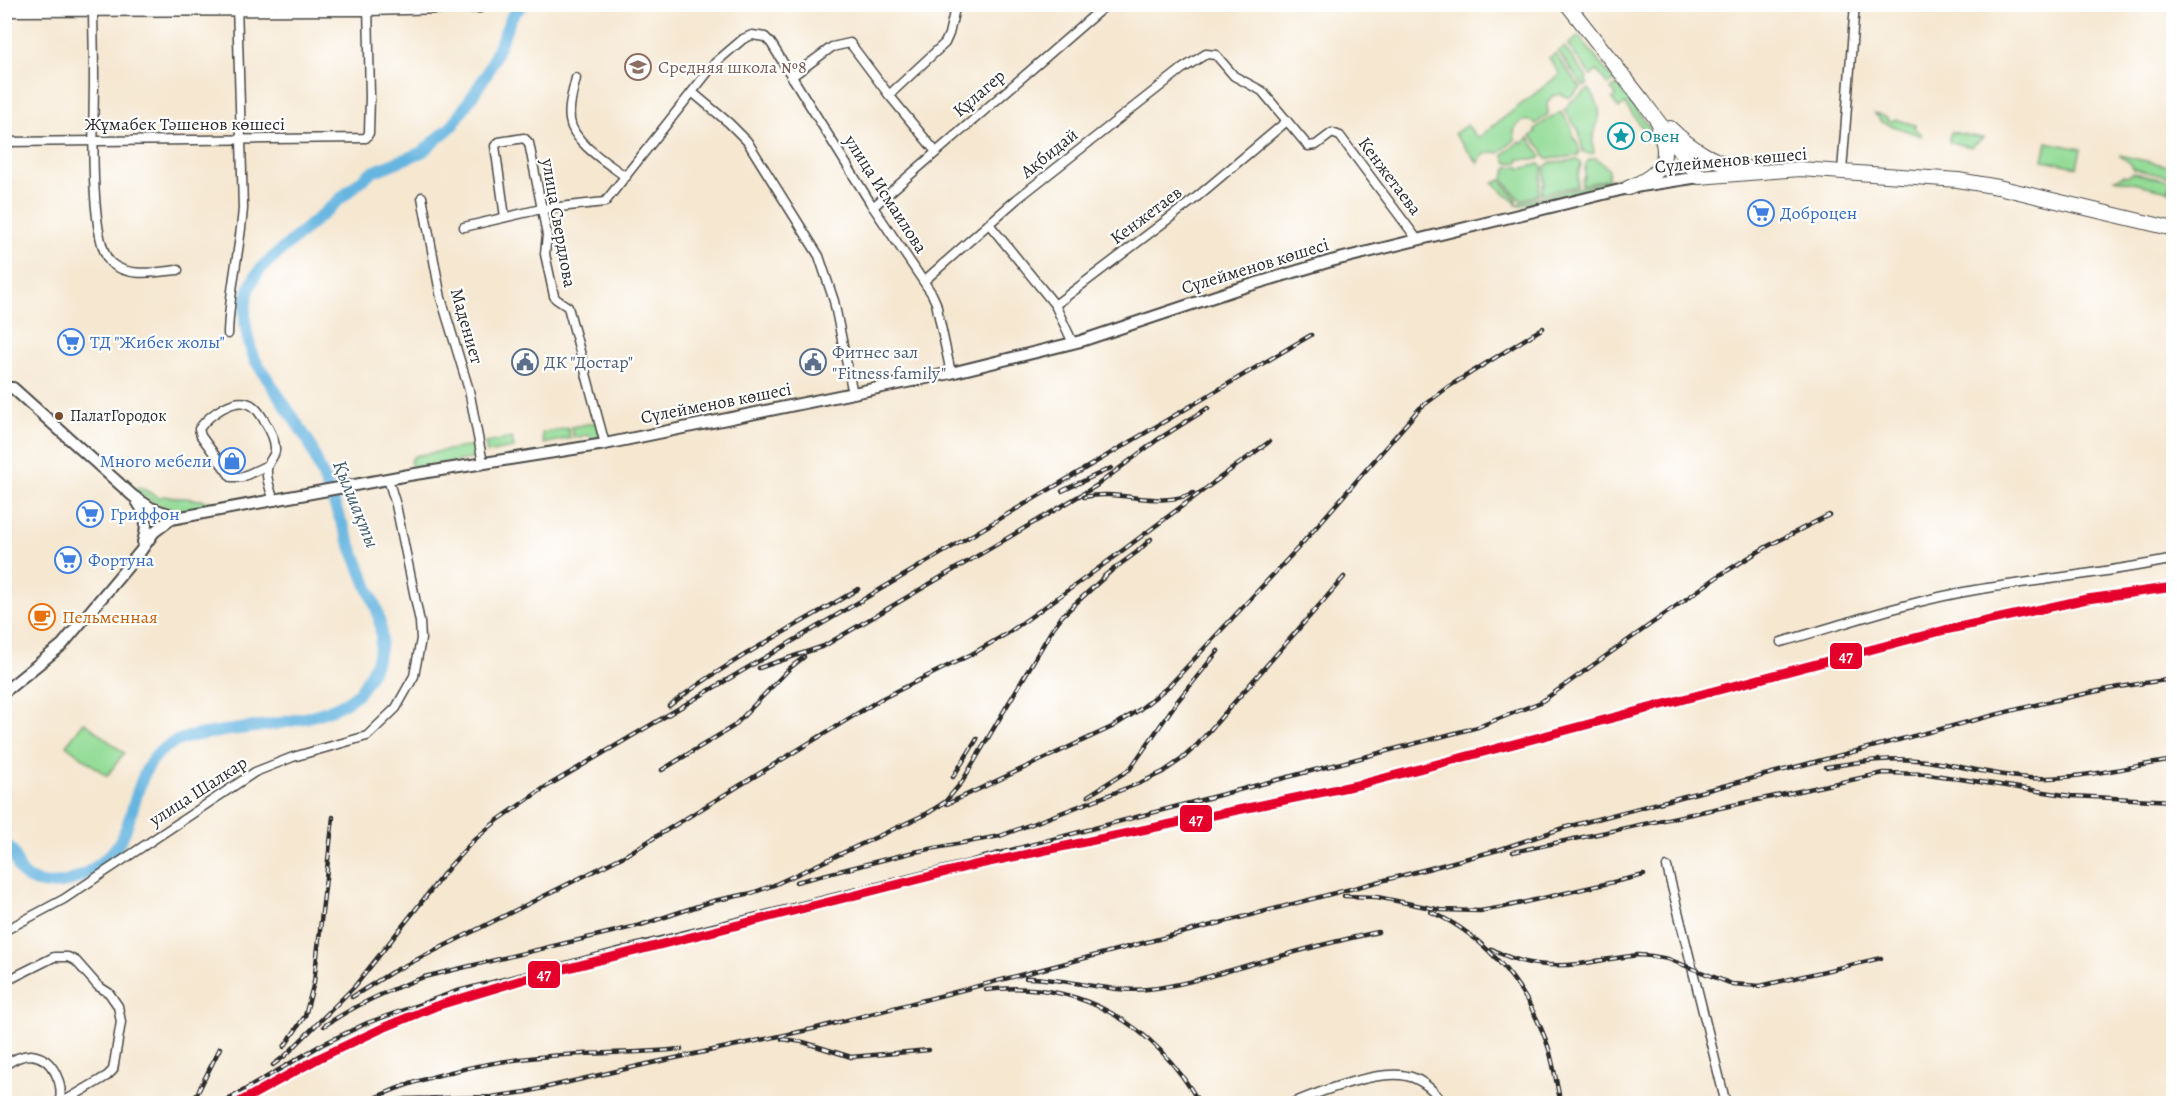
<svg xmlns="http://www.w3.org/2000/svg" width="2178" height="1108" font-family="Alegreya,serif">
	<rect width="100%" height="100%" fill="#fff"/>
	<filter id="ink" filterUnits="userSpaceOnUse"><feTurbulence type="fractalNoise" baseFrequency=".0167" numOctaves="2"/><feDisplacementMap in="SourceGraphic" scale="12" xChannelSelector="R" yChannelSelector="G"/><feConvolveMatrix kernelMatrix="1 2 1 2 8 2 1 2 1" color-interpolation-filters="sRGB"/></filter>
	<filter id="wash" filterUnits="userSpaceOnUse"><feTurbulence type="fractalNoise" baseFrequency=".008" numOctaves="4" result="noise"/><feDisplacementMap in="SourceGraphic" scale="24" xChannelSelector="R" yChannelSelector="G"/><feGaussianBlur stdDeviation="1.35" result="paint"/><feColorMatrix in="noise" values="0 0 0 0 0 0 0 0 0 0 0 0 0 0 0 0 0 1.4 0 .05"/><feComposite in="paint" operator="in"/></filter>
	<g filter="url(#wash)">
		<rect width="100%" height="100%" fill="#f5e7d0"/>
		<g fill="#93db96" stroke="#5f8360" stroke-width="1.5">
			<polygon points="1579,36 1614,81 1608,85 1597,71 1591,76 1568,45"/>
			<polygon points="1564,47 1587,78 1585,80 1588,84 1584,87 1558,52"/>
			<path d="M1555,54L1581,88L1569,98L1560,94L1552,96L1547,103L1548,114L1536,124C1527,117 1519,121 1514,130L1515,140L1499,153C1490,150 1482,154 1478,163L1454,134L1467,125L1478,138L1560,74L1549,58Z"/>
			<polygon points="1617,85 1659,140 1658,167 1635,180 1519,206 1493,183 1501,180 1516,199 1516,205 1519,205 1521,202 1647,171 1655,160 1657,148 1625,104 1619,109 1612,99 1616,95 1611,89"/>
			<path d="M1589,89C1613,122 1587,124 1594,153L1589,154L1583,152L1579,131L1564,110L1570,105L1569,103Z"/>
			<polygon points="1561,112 1571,126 1574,140 1576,140 1580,152 1577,156 1548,159 1544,156 1543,150 1531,136 1536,132 1535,129 1552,116 1553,117"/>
			<polygon points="1875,114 1887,117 1887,120 1894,121 1895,119 1915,125 1915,129 1921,133 1921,136 1882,122"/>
			<polygon points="1951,132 1983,138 1971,147 1949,142"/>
			<polygon points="1529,138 1541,156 1539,159 1519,159 1519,162 1507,163 1503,155 1520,141 1522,143"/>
			<polygon points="2047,142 2081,149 2077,167 2043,160"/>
			<polygon points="2119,155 2173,167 2171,175 2173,178 2134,169 2131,164"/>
			<path d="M1596,158L1609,170L1608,179L1581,185L1583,178H1585C1586,167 1582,160 1596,158Z"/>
			<polygon points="1577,160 1581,163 1580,169 1579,169 1577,186 1541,194 1543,185 1544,185 1545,167 1549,163"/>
			<polygon points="1539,164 1543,167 1538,195 1521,200 1518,198 1503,179 1508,167 1519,166 1520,169"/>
			<polygon points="2133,173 2173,182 2173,184 2170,184 2169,189 2173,190 2173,192 2115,179 2124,175 2128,176"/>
			<polygon points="597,422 601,439 594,440 588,435 574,438 571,427"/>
			<polygon points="568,428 570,438 544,444 542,433"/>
			<polygon points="512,438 514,448 487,453 485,443"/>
			<polygon points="476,445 478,458 413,468 410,462 414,456"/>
			<path d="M139,487L160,498L163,496C183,499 195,497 214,503L215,506C176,513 167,513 134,490Z"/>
			<polygon points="84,722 124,753 107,776 66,745"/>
		</g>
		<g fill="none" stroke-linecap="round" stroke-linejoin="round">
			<path stroke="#66b5e0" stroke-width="12" d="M4,845C17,850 14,860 20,870C31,887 58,886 74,879C90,873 108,859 117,846C138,815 134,763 171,744C187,735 206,734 224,731C261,726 329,720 357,694C364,687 368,679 372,671C383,650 383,632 377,610L309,442L255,360C242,329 239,293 263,266L370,173L422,152L452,126L487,74L512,16L523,4"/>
		</g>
	</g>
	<g filter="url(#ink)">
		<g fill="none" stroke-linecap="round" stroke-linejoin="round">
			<defs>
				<g id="minor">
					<path d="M93,4C93,29 94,53 94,78C94,113 88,240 111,263C128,278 158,272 178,270"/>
					<polyline points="4,12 368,11 480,8 480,4"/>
					<polyline points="791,77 832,47 850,43 889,95 936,152"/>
					<path d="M576,78C573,91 568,106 570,120C573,143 609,164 626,177"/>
					<polyline points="692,92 729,123 747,141 819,256 834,301 853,394"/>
					<polyline points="889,95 945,43 949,34 956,4"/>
					<polyline points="4,142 366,138 369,133 370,97 368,4"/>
					<polyline points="1842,171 1855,4"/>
					<polyline points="422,197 441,298 469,390 483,463"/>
					<polyline points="873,207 1107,4"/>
					<polyline points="505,217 495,146 499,142 524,138 529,143 547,235 545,254 554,296 556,299 568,307 605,444"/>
					<polyline points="989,224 1055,305"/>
					<polyline points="464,227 541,209 605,202 715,63 743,39 752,35 765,37 771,43 873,207 932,294 936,303 951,373"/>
					<polyline points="924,281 1017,199 1182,69 1206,54 1216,55 1234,76 1262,91 1308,146 1316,145 1332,133 1340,136 1417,239"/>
					<path d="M228,334C229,292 240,251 243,208L237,4"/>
					<polyline points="1073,343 1055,305 1192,201 1287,121"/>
					<path d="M268,465L242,477H231L201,436L199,429C209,415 237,393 254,407C259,411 262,417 265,422C270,430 275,439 275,448C276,455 271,458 268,465C264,475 271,491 274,501"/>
					<path d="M1781,642C1845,624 1909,601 1975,590C2041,579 2108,573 2174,559"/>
					<polyline points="1667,867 1726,1104"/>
					<polyline points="4,931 64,899 255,772 293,757 367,736 396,708 414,676 421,639 420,622 396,505 388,479"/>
					<polyline points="4,982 54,957 68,957 76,961 98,986 109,993 118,1006 121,1022 113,1070 107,1076 68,1099 60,1102"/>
					<path d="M4,1066C12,1060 21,1055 31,1055C53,1057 65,1085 59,1104"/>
					<path d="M1290,1104C1319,1092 1377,1069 1407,1076C1422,1079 1435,1091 1443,1104"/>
				</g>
				<g id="tertiary">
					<polyline points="4,388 13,388 133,496 151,508 177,517"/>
					<path d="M137,501C147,515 148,526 143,542"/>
					<polyline points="4,692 62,645 140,552 154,532 171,519 409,475 605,444 951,373 1081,341 1234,290 1331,261 1628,188 1699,177"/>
				</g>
				<g id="trunk">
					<polyline points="1567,4 1643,101 1699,177 1800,169 1958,180 1998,187 2174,229"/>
					<path d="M1670,128C1689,147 1719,167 1747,168"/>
					<path d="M1628,188C1657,176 1674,162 1658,129"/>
				</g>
			</defs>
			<use href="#minor" stroke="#494744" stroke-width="11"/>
			<use href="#tertiary" stroke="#494744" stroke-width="14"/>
			<use href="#trunk" stroke="#494744" stroke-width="16"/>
			<use href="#minor" stroke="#fff" stroke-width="8"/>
			<use href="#tertiary" stroke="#fff" stroke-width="10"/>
			<use href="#trunk" stroke="#fff" stroke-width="14"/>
			<defs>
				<g id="rail">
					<polyline points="1214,482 1269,442"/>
					<polyline points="1062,491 1111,468"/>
					<path d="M1084,497C1121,489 1158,509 1193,493"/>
					<polyline points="1104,576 1137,552 1151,539"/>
					<polyline points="759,668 824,646 1096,486 1157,440 1208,408"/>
					<path d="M669,706C727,661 795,627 858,589"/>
					<path d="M1826,767C1859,762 1892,756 1926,761C1960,765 1994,776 2029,778C2077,780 2126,767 2174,760"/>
					<polyline points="662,770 734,726 790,668 804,657"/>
					<polyline points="953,777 977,739"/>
					<polyline points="1088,796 1130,769 1176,703 1218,651"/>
					<polyline points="947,804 1112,727 1139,710 1169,686 1298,548 1420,408 1448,387 1543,328"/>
					<polyline points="1513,852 1884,773 1928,774 2071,796 2174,801"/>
					<polyline points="796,882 914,852 1000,836 1140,783 1163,772 1182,759 1197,745 1344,577"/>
					<polyline points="1344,896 1377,897 1441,910 1480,911 1504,907 1644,875"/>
					<path d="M1431,912C1489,937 1529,990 1549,1049C1554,1067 1557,1086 1561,1104"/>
					<path d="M1492,949C1526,969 1566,968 1603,960"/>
					<polyline points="1596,961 1638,955 1652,956 1668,959 1732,984 1760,986 1881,958"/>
					<path d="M1026,978C1067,978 1108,993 1148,989C1187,985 1226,971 1263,961C1301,950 1340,940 1378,932"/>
					<path d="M986,990C1079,979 1155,1024 1200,1104"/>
					<polyline points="352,997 392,972 626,855 881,699 972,654 1008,633 1084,579 1220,478"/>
					<path d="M324,1026C355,1005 389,990 424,977L641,925L713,901L752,893L774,885L928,813L945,802L962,782L1053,628L1063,615L1111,571"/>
					<polyline points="782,1039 803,1042 851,1057 929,1050"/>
					<polyline points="284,1047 305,1016 314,982 333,817"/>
					<polyline points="273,1065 286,1055 355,986 450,866 474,840 498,820 544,788 1311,335"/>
					<polyline points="192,1104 220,1048"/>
					<polyline points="221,1104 321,1045 367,1023 454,992 649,941 969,861 1478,727 1541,702 1720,575 1766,547 1829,515"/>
					<path d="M361,1104C417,1077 478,1063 539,1057C586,1052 634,1054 681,1049"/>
					<path d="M381,1104L406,1099L491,1097L526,1092L647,1064L813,1029L1431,868L1498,850L1563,828C1676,798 1789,769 1902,739C1993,716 2080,690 2174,679"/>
				</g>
			</defs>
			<use href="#rail" stroke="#2b2b2b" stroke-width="4.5"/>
			<use href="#rail" stroke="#fff" stroke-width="2" stroke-dasharray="7" stroke-linecap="butt"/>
			<defs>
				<polyline id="rail-1" points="236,1104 319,1058 385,1027 436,1006 525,979 970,866 1362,784 1945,630 2087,599 2174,587"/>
			</defs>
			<use href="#rail-1" stroke="#fff" stroke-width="14"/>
			<use href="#rail-1" stroke="#e4002b" stroke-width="9"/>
		</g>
	</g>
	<defs>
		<symbol id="school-ring" viewBox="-11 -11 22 22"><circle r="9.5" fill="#fff" stroke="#8d6e63" stroke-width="1.5"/><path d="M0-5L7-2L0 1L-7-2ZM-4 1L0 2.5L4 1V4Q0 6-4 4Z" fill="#8d6e63"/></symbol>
		<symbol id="sight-ring" viewBox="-11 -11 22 22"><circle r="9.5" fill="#fff" stroke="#0f9aa8" stroke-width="1.5"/><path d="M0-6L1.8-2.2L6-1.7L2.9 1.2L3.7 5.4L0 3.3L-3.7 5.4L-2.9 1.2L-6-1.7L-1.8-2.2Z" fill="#0f9aa8"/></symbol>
		<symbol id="supermarket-ring" viewBox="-11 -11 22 22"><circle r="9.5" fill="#fff" stroke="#3f7fe0" stroke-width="1.5"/><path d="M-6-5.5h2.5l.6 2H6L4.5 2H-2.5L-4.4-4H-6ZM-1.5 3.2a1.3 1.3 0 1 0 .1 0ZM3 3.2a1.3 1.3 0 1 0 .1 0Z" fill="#3f7fe0"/></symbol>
		<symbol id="civic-ring" viewBox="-11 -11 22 22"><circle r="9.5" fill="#fff" stroke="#5c6f8a" stroke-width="1.5"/><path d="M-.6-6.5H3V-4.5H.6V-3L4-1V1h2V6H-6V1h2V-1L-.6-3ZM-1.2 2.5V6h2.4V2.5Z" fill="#5c6f8a"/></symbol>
		<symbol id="shop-ring" viewBox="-11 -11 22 22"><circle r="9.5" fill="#fff" stroke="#3f7fe0" stroke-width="1.5"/><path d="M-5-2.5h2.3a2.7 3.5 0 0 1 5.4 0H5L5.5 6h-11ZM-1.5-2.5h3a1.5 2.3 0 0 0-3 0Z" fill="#3f7fe0"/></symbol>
		<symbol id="cafe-ring" viewBox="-11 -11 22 22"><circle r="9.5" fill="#fff" stroke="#e8710a" stroke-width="1.5"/><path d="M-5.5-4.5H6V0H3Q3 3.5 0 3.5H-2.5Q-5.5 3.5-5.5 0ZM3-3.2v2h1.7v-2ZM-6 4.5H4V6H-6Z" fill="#e8710a"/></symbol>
	</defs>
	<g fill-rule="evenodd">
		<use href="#school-ring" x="623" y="52" width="30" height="30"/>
		<use href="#sight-ring" x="1606" y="121" width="30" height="30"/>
		<use href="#supermarket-ring" x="1746" y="198" width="30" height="30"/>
		<use href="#supermarket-ring" x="56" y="327" width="30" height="30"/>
		<use href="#civic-ring" x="510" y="347" width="30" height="30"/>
		<use href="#civic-ring" x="798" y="347" width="30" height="30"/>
		<use href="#shop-ring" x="217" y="446" width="30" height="30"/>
		<use href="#supermarket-ring" x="75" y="499" width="30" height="30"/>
		<use href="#supermarket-ring" x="53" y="545" width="30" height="30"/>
		<use href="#cafe-ring" x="27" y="602" width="30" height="30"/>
	</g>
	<circle fill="#7a4b2a" stroke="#fff" stroke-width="2" cx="59" cy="416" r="5"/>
	<g text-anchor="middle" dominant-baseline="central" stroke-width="4.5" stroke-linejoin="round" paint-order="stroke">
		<g font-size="16" fill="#2b2b2b" stroke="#fff" text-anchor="start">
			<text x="70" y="416">ПалатГородок</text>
		</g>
		<g font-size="18" fill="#785e54" stroke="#fff" text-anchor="start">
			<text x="658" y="67">Средняя школа №8</text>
		</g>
		<g font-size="18" fill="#2b2b2b" stroke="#fff">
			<text transform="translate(979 93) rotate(-41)">Құлагер</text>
			<text x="185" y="124">Жұмабек Тәшенов көшесі</text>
			<text transform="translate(1049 153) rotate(-39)">Ақбидай</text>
			<text transform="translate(1731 160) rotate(-5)">Сүлейменов көшесі</text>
			<text transform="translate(1390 176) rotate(53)">Кенжетаева</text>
			<text transform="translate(886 194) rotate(57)">улица Исмаилова</text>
			<text transform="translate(1146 215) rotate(-37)">Кенжетаев</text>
			<text transform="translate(559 223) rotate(80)">улица Свердлова</text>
			<text transform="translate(1255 266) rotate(-17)">Сүлейменов көшесі</text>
			<text transform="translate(467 326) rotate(74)">Мадениет</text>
			<text transform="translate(716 403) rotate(-11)">Сүлейменов көшесі</text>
			<text transform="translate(198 791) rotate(-33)">улица Шалкар</text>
		</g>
		<g font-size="18" fill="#0d838f" stroke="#fff" text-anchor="start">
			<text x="1640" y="136">Овен</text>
		</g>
		<g font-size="18" fill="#366cbe" stroke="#fff" text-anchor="start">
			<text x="1780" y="213">Доброцен</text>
			<text x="90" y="342">ТД "Жибек жолы"</text>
			<text x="212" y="461" text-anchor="end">Много мебели</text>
			<text x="110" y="514">Гриффон</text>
			<text x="88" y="560">Фортуна</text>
		</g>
		<g font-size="18" fill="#4e5e75" stroke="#fff" text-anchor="start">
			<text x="832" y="352">Фитнес зал<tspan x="832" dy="21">"Fitness family"</tspan></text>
			<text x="544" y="362">ДК "Достар"</text>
		</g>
		<g font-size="18" fill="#c56008" stroke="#fff" text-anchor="start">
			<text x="62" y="617">Пельменная</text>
		</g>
		<g font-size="20" font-style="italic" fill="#405b6a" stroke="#fff">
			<text transform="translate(356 504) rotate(68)">Қылшақты</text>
		</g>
	</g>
	<g stroke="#fff" stroke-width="2">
		<rect x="1829" y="642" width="34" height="28" rx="6" fill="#e4002b"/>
		<rect x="1179" y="804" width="34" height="29" rx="6" fill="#e4002b"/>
		<rect x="527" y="960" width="34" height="29" rx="6" fill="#e4002b"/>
	</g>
	<g font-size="16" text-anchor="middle" font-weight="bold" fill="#fff">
		<text x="1846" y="662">47</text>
		<text x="1196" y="825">47</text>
		<text x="544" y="980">47</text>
	</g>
	<rect width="2178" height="1108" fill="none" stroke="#fff" stroke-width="24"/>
</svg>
